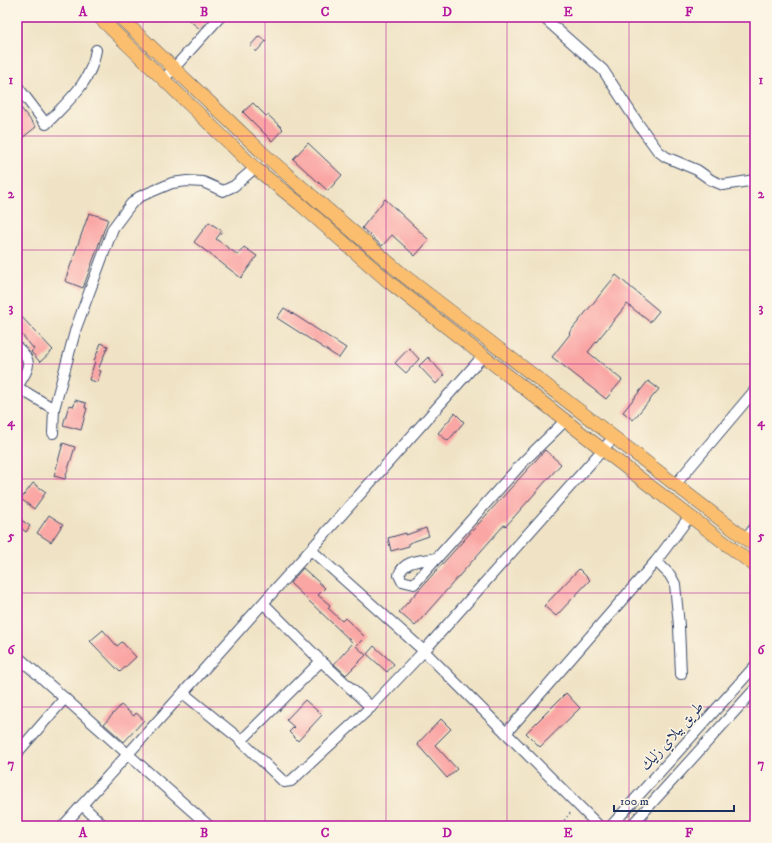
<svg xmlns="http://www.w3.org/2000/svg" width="772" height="843" font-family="'IM FELL DW Pica',Amiri,serif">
	<rect width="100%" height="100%" fill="#fcf5e5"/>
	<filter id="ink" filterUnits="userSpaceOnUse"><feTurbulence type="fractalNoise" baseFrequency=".025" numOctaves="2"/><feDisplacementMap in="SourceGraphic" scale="8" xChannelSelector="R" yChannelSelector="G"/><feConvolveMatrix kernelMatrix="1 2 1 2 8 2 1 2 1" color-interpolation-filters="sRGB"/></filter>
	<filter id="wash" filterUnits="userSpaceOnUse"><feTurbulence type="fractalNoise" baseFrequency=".012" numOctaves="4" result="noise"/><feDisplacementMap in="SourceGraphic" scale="16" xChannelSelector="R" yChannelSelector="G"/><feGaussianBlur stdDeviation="0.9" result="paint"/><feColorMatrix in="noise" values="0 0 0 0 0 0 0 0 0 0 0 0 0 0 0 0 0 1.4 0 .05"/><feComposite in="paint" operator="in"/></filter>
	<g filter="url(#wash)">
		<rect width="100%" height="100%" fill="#f0e3c5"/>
		<g id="blocks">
			<g fill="#faa6a4">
				<polygon points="185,17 210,17 200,29"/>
				<polygon points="259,36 266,41 256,52 250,46"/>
				<polygon points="17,103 36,127 17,142"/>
				<polygon points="253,103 266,116 268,115 283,129 272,141 243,112"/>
				<polygon points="308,143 342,175 328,191 293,159"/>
				<polygon points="385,199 429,240 415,256 392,235 382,246 362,228"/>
				<polygon points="89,213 108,219 83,288 65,281"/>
				<polygon points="209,222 222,231 216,239 238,255 244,247 257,256 241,278 194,242"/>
				<polygon points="616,275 659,311 650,322 627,304 588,352 622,380 606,399 552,357 570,334 569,333"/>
				<polygon points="284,308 346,348 339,358 277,318"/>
				<polygon points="17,312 53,350 40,362 31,352 34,349 17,329"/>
				<polygon points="101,343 108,346 98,370 101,371 97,382 89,380 95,361 94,361"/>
				<polygon points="409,348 419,359 406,373 395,363"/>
				<polygon points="428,357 444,375 436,384 419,366"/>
				<polygon points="648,381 659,389 633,420 623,412"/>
				<polygon points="75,400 86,403 85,408 87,408 81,430 63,425 69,405 74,406"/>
				<polygon points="455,413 464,422 448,441 438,433"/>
				<polygon points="63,443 75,447 65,479 54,476"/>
				<polygon points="545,450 561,464 506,526 504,525 415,626 399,612"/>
				<polygon points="33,483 46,492 34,509 21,499"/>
				<polygon points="49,515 63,524 51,542 37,533"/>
				<polygon points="17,517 30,526 26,532 17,525"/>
				<polygon points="426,528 429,536 409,543 409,546 391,551 388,538 406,533 406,535"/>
				<polygon points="303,568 325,588 318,595 330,605 328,608 342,621 345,618 365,637 356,646 366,655 346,675 334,664 353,643 290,583"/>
				<polygon points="579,569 590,580 556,616 544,606"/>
				<polygon points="103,630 117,646 122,642 136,657 120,672 90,641"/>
				<polygon points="374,646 394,664 387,672 367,654"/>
				<polygon points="566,693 580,708 540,747 526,733"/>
				<polygon points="305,700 322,715 298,741 289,732 294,727 286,720"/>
				<polygon points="121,705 134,716 136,713 144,720 124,742 104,724"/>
				<polygon points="441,719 451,729 435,745 457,769 447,778 417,744"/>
			</g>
		</g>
	</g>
	<g filter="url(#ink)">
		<use href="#blocks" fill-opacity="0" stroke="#3b4a6d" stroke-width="1"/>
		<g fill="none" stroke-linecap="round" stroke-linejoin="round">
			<defs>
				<g id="minor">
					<polyline points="543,17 603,70 639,125 658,151 666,157 697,170 711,180 723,185 755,180"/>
					<polyline points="164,79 220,17"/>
					<path d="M17,86L46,124C68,101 91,83 96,50"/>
					<path d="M17,347C35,362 28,369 17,387"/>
					<polyline points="17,387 54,409"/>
					<polyline points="53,433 54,409 76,328 113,228 131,204 139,197 172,183 187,181 203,182 223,191 234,186 255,168"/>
					<polyline points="675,485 755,390"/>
					<polyline points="746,539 755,527"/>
					<polyline points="311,550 424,651 599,826"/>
					<polyline points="437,558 524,461 566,420"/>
					<path d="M437,558L414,584L402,581L399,575C404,559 423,561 437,558Z"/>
					<polyline points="656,561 670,575 675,584 679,626 681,674"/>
					<polyline points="264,604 321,661"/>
					<polyline points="17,656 209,826"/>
					<polyline points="183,693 236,736 284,782 291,781 371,707 424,651 613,438"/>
					<polyline points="506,733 656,561 690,516"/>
					<polyline points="241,741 321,661 371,707"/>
					<polyline points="17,753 65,698"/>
					<polyline points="82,805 104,826"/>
					<polyline points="63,826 183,693 483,356"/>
					<polyline points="611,826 755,666"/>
					<polyline points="631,826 755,689"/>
				</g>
				<g id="major">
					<polyline points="99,17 255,168 300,204 389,282 603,450 755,566"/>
					<polyline points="120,17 266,156 402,274 755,546"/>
				</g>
			</defs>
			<use href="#minor" stroke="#3b4a6d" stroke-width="12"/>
			<use href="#major" stroke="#3b4a6d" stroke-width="14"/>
			<polyline stroke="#3b4a6d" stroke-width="1.5" stroke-dasharray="1 3" stroke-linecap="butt" points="559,826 572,811"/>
			<use href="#minor" stroke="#fff" stroke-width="10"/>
			<use href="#major" stroke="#fabe6e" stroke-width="13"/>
		</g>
	</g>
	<path fill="none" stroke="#b5179e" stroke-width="1" stroke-opacity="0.55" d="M143,17V826M265,17V826M386,17V826M507,17V826M629,17V826M17,136H755M17,250H755M17,364H755M17,479H755M17,593H755M17,707H755"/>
	<g text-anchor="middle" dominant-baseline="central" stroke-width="3" stroke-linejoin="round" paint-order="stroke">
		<g font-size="15" fill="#1b2f5e" stroke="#fcf5e5">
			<text transform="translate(672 736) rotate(-48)">طريق بيلاي زليك</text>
		</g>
	</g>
	<rect width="772" height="843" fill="none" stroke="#fcf5e5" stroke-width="44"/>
	<path d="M614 805v6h120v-6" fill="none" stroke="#1b2f5e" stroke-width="2"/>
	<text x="620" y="805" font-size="12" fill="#1b2f5e" stroke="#fcf5e5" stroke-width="3" paint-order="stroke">100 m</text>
	<rect x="22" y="22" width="728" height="799" fill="none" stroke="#b5179e" stroke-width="1.5"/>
	<g font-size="13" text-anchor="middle" font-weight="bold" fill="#b5179e">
		<text x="83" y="16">A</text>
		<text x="204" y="16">B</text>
		<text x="325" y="16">C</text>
		<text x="447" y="16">D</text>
		<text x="568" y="16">E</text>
		<text x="689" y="16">F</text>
		<text x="11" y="84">1</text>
		<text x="761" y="84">1</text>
		<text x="11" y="198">2</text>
		<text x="761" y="198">2</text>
		<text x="11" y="312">3</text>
		<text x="761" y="312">3</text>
		<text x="11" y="426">4</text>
		<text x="761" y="426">4</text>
		<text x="11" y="540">5</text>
		<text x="761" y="540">5</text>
		<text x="11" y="654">6</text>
		<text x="761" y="654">6</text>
		<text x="11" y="768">7</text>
		<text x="761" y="768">7</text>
		<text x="83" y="837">A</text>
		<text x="204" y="837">B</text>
		<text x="325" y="837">C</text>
		<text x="447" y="837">D</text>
		<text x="568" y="837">E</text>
		<text x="689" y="837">F</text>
	</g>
</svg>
